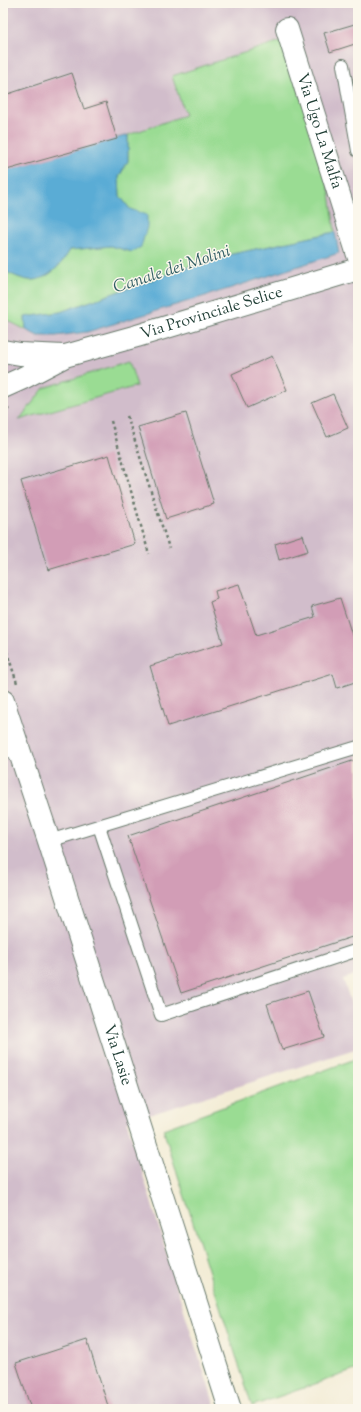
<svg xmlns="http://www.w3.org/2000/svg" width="361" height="1412" font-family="'Sorts Mill Goudy',serif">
	<rect width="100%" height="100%" fill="#fbf7ec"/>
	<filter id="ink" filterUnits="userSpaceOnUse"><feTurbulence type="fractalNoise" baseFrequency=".025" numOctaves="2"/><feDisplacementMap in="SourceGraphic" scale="8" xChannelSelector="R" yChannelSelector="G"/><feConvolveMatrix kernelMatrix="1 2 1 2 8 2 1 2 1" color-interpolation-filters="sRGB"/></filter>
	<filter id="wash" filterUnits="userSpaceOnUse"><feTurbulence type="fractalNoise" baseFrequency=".012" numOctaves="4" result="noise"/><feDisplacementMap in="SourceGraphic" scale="16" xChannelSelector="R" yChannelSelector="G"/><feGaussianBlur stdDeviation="0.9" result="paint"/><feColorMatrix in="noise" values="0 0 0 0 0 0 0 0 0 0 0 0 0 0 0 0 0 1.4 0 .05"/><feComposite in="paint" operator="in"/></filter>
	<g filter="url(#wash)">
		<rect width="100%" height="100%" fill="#f3ecd5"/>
		<polygon fill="#d1bdcb" points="3,3 358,3 358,974 343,979 358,1024 358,1048 127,1122 190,1330 216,1409 3,1409"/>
		<g fill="#9adc93" stroke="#5c8c64">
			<path d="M284,40L330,193L335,232L214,258L60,312L25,317L26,330L3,318V270C11,274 20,279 29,280C48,281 62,264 70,250L111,246L132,252L130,209L120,196L119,177L128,161V135L185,115L172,76Z"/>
			<polygon points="129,361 137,386 19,420 44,388"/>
			<polygon points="358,1058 358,1369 252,1406 163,1129"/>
		</g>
		<g fill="#5aacd5" stroke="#3c7484">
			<path d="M128,135V161L119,177L120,196L130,209L147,215V227L141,247L132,252L111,246L70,250C62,264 48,281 29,280C20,279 11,274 3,270V171Z"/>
			<polygon points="335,232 339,253 225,290 87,332 56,336 38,336 26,330 25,317 60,312 214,258"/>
		</g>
		<g id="blocks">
			<g fill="#d29db6">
				<polygon points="358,23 358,43 330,52 324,33"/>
				<polygon points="72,73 84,109 106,102 117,139 3,171 3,90 5,95"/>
				<polygon points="358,77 358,102 356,102 353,78"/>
				<polygon points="272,356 287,390 247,408 232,374"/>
				<polygon points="333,394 348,428 327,437 312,403"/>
				<polygon points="186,413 214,504 166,519 138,427"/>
				<polygon points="109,455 135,544 48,570 21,481"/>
				<polygon points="303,535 308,551 279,560 275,544"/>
				<polygon points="239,584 256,635 315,617 312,606 340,598 352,635 358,633 358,681 337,688 333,674 168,726 150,666 223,643 210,602 217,599 215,591"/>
				<polygon points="358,759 358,935 181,993 128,836"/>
				<polygon points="308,991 324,1037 282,1050 267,1004"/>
				<polygon points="87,1340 109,1409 31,1409 16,1363"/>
			</g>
		</g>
	</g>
	<g filter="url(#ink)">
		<use href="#blocks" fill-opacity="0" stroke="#697a6c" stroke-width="1"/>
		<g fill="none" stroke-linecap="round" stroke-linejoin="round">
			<defs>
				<g id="lane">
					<polyline points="343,65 358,151"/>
					<polyline points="3,753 18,748"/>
					<polyline points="99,826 161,1015 358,950"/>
					<polyline points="49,841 358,747"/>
				</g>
				<g id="street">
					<path id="s1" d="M287,29L358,255"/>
					<path id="s2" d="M3,701L49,841L230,1409"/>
				</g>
				<g id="primary">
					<polyline points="3,351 20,354 64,356"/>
					<path id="s3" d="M3,387L23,378L65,356L137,336L358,269"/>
				</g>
			</defs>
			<use href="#lane" stroke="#697a6c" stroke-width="14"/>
			<use href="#street" stroke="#697a6c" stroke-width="24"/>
			<use href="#primary" stroke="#697a6c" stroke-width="24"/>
			<g stroke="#697a6c" stroke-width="2.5" stroke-dasharray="3 3" stroke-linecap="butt">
				<polyline points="3,415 9,408"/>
				<polyline points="127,416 169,548"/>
				<polyline points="111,421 149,554"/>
				<polyline points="3,640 17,683"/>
			</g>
			<use href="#lane" stroke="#fff" stroke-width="12"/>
			<use href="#street" stroke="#fff" stroke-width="22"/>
			<use href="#primary" stroke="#fff" stroke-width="22"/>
		</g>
	</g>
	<g text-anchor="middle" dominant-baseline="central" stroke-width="3" stroke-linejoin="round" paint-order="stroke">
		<g font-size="16" fill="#1f3d34" stroke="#fbf7ec">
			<text stroke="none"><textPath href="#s1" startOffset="107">Via Ugo La Malfa</textPath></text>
			<text stroke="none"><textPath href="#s3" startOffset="222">Via Provinciale Selice</textPath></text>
			<text stroke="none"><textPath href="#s2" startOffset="372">Via Lasie</textPath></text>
		</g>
		<g font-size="17" font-style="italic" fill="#315e64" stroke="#fbf7ec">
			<text transform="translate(172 270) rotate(-18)">Canale dei Molini</text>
		</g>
	</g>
	<rect width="361" height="1412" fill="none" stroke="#fbf7ec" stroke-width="16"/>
</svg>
